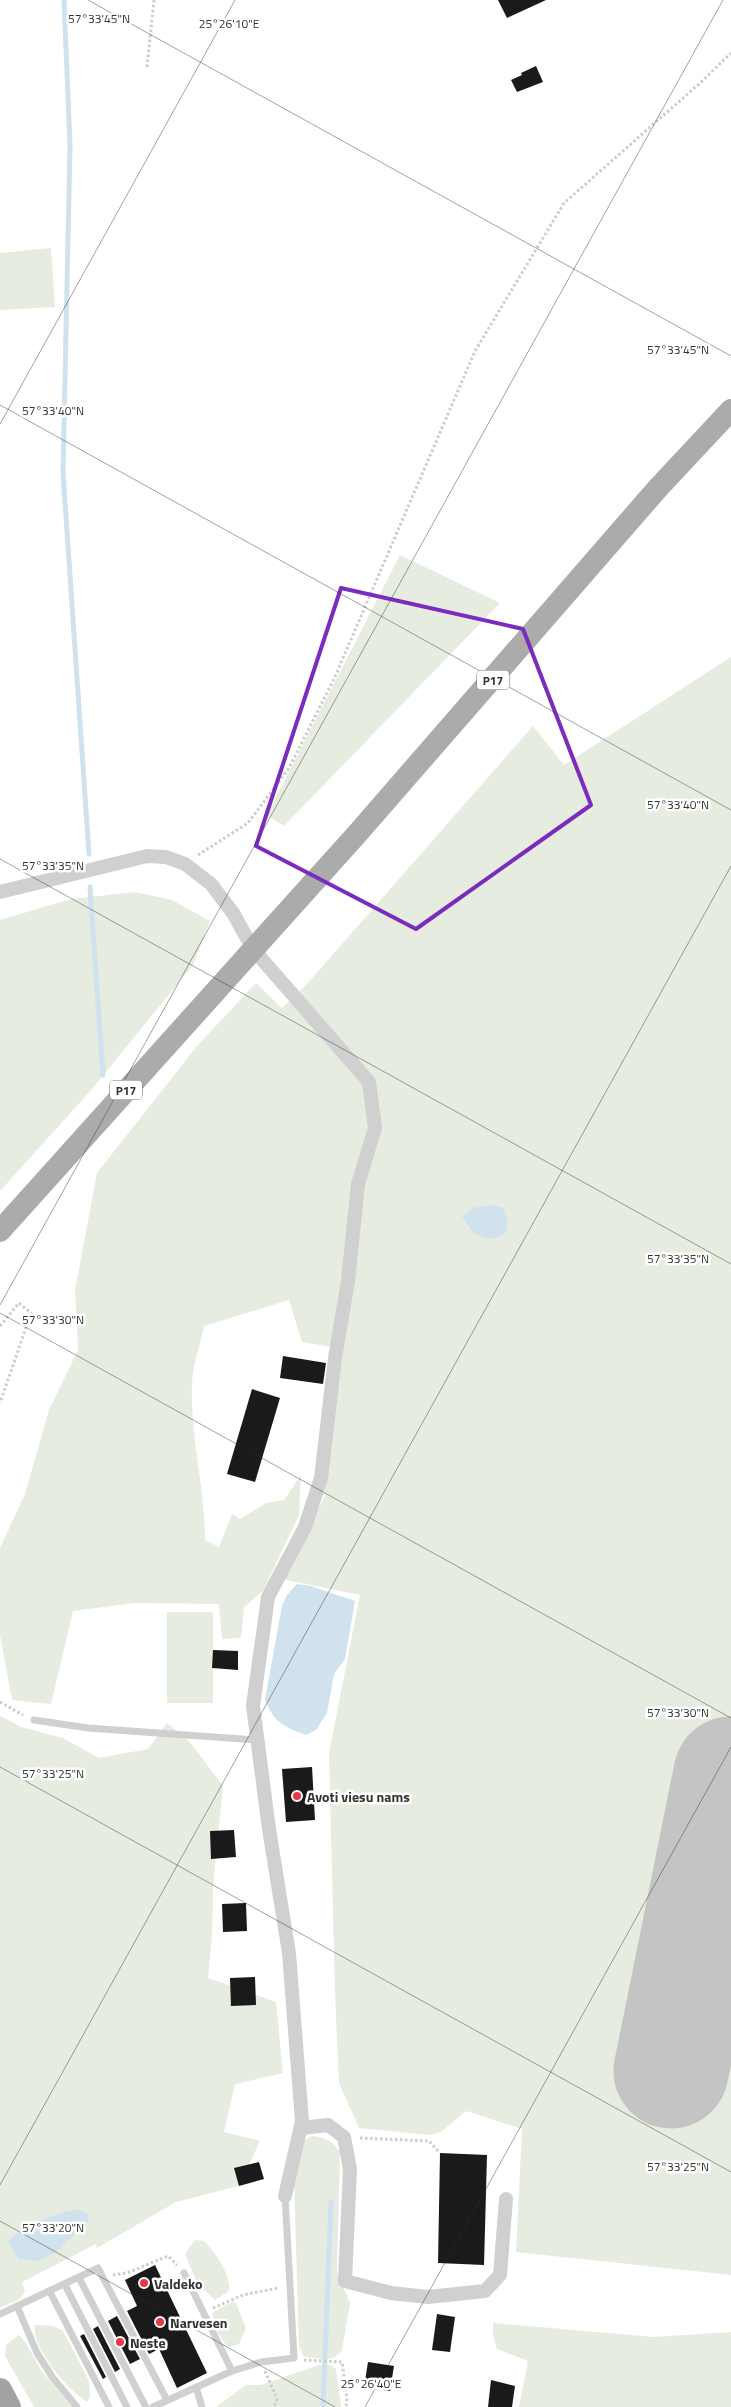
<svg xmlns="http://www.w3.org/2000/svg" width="731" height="2407" font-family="'Titillium Web',sans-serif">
	<rect width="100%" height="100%" fill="#fff"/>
	<g fill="#e6ecdf">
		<polygon points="51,248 55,307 0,310 0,253"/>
		<polygon points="400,555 500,603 284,826 267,815"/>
		<path d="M731,657V2275L516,2252L522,2129L466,2111L441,2132L431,2135L359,2128L339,2083L335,1994L329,1753L360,1595L282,1579L324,1498L341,1357L332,1347L302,1342L289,1300L204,1326C200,1345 193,1364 192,1383C190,1436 205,1488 205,1540L219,1547L232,1514L240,1519L266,1503L284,1500L301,1475L299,1515L263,1591L244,1607L241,1638L222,1639L219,1604L134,1603L73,1611L51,1704L12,1700L0,1635V1548L25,1494L49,1410L78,1350L75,1290L97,1173L197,1046L256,983L282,1008L307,984L533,726L564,765Z"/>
		<polygon points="135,892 172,900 210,921 193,965 92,1089 0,1191 0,920 71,899"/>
		<rect x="167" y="1612" width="46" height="91"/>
		<polygon points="0,1716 21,1727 63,1738 99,1758 148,1749 167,1723 190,1742 223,1786 213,1886 212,1935 208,1978 276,2002 283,2073 235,2084 224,2132 260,2141 239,2186 176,2202 97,2248 96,2244 22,2282 25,2292 20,2299 0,2308"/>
		<path d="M312,2136C325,2137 332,2141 340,2152L337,2273L350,2303L342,2350C333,2364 318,2358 303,2356L299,2346L294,2177L301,2142Z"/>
		<path d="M195,2240L204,2241C216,2253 230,2273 229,2291L215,2300L197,2283L185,2254Z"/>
		<path d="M232,2302L236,2303L246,2328L239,2344L229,2347C221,2341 212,2322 213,2312Z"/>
		<polygon points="493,2323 654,2337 731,2332 731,2407 519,2407 528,2361 497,2349 493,2335"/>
		<path d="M35,2325L53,2326L63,2331L89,2381L90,2397L87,2402C68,2390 31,2348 35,2325Z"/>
		<polygon points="19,2335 26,2343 41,2370 72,2407 34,2407 5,2356 6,2345"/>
		<polygon points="319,2365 330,2365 336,2369 341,2407 216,2407 246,2385 261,2385"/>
	</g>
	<g fill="#cfe2ee">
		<path d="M490,1205L502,1207L508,1221L506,1232C486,1247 473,1235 462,1216L473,1208Z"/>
		<path d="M297,1584L311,1586L355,1601L345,1659L334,1674L327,1713L316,1730L306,1735C284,1727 273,1722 265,1699L282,1606L287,1595Z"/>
		<path d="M79,2209L88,2215L89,2220L56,2252L37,2261L19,2259L8,2241C30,2222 51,2215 79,2209Z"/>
	</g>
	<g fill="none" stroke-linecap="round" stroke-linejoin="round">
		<g stroke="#cfe2ee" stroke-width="5">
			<polyline points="64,0 70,145 63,473 89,854"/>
			<polyline points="90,887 103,1075"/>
			<polyline points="323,2407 331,2202"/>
		</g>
		<polyline stroke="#c4c4c4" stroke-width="115" points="671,2071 731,1774"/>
	</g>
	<g fill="#1a1a1a">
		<polygon points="498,0 546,0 507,18"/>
		<polygon points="536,66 543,82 517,92 511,80 522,75 521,73"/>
		<polygon points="283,1356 326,1363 323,1384 280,1378"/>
		<polygon points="252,1389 280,1398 255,1482 227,1474"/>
		<polygon points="213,1650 238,1651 238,1670 212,1668"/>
		<polygon points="312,1767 315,1820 286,1822 282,1769"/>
		<polygon points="234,1830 236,1857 211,1859 210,1831"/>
		<polygon points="246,1903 247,1931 223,1932 222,1904"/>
		<polygon points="255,1977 256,2005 231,2006 230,1978"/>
		<polygon points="440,2153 487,2155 484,2265 438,2263"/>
		<polygon points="259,2162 264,2179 239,2186 234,2168"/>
		<polygon points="155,2265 207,2373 177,2388 159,2349 149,2354 127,2311 137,2306 125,2280"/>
		<polygon points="437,2314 455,2317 450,2352 432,2350"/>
		<polygon points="117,2316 140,2359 130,2364 108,2321"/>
		<polygon points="98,2326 120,2369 115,2372 93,2329"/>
		<polygon points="84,2334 106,2377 103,2379 80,2336"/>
		<polygon points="368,2362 394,2366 390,2391 364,2387"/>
		<polygon points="491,2380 515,2386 512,2407 488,2407"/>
	</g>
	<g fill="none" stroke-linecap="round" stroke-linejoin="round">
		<g stroke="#cdcdcd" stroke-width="3" stroke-dasharray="2.5 2.5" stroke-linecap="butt">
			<polyline points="147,67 154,0"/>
			<polyline points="198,855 248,823 289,768 334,679 475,351 564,203 699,84 731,53"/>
			<polyline points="0,1326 19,1303 31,1313 0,1403"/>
			<polyline points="0,1702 23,1715"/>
			<polyline points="360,2138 429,2141 440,2153"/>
			<polyline points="113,2275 127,2273 168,2256 177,2265"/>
			<polyline points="213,2308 243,2295 278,2288"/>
			<polyline points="304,2360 342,2362 347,2399 346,2407"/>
			<polyline points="265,2371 277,2399 274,2407"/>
		</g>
		<g stroke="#d0d0d0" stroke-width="7">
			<polyline points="34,1720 88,1728 257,1740"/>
			<polyline points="184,2273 232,2371"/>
			<polyline points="79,2278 146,2407"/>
			<polyline points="65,2285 127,2407"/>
			<polyline points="50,2292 109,2407"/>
			<polyline points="17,2306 37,2353 53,2378 77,2407"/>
			<polyline points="0,2314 98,2268 167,2400"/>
			<polyline points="196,2387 202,2407"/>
			<polyline points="153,2407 232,2371 261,2362 294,2358 285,2196"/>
		</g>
		<g stroke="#d0d0d0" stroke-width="14">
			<polyline points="0,892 147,856 166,857 185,864 211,884 233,913 253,949 369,1082 375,1128 358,1184 348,1281 335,1358 321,1478 305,1527 268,1597 253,1706 269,1829 289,1953 302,2121 285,2196"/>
			<polyline points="301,2128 328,2125 344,2137 350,2169 345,2281 391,2293 428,2297 485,2291 500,2275 506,2199"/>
		</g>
		<polyline stroke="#ababab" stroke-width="22" points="0,1231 357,834 658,488 731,410"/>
		<polyline stroke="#a2a2a2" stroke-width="24" points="0,2390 9,2407"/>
	</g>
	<path fill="none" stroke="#7b2cbf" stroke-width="4" stroke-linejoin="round" d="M341,588L523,629L591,805L416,929L256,846Z"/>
	<path fill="none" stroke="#333" stroke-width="1" stroke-opacity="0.45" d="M88,0L731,356M0,405L731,810M0,424L235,0M0,859L731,1264M0,1305L723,0M0,1313L731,1718M0,1767L731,2172M0,2185L731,866M0,2221L335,2407M365,2407L731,1747"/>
	<g fill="#e63946" stroke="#fff" stroke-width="2">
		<circle cx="297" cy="1796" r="5"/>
		<circle cx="144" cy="2283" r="5"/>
		<circle cx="160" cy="2322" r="5"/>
		<circle cx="120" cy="2342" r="5"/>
	</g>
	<g text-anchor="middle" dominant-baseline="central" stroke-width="5" stroke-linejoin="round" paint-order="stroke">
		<g fill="#fff" stroke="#707070" stroke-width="1">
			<rect x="477" y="670.5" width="32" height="19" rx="4"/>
			<rect x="110" y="1080.5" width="32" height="19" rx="4"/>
		</g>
		<g font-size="12" font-weight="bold" fill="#333">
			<text x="493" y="680">P17</text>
			<text x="126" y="1090">P17</text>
		</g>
		<g font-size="14" font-weight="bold" fill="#333" stroke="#fff" text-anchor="start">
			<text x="307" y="1796">Avoti viesu nams</text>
			<text x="154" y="2283">Valdeko</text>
			<text x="170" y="2322">Narvesen</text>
			<text x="130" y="2342">Neste</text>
		</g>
	</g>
	<g font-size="12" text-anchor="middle" fill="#333" stroke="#fff" stroke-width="5" stroke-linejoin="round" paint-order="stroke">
		<text x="99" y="23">57°33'45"N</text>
		<text x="229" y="28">25°26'10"E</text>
		<text x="678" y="354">57°33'45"N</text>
		<text x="53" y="415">57°33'40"N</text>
		<text x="678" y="809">57°33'40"N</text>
		<text x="53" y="870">57°33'35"N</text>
		<text x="678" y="1263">57°33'35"N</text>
		<text x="53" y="1324">57°33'30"N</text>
		<text x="678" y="1717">57°33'30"N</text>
		<text x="53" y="1778">57°33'25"N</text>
		<text x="678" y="2171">57°33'25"N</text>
		<text x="53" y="2232">57°33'20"N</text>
		<text x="371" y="2388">25°26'40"E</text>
	</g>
</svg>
